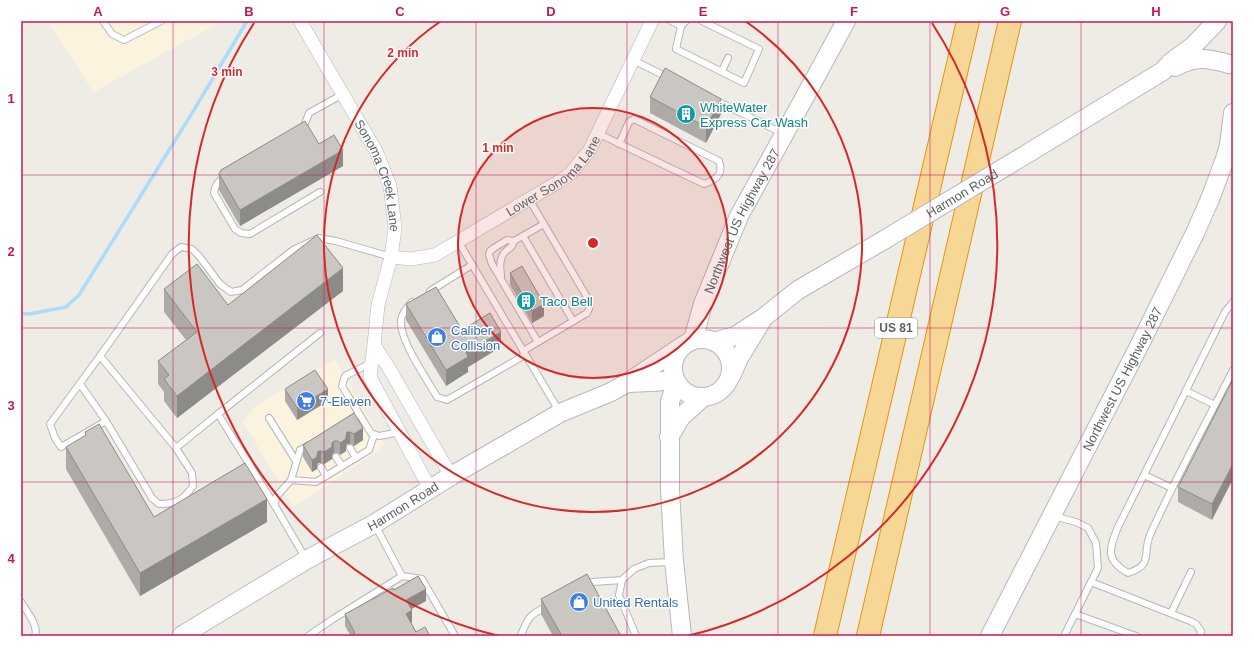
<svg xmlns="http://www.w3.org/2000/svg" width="1254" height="657" font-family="Helvetica,sans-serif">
	<rect width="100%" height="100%" fill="#efece6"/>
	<g fill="#fcf3de">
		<polygon points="48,21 218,21 217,24 93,92"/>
		<polygon points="335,359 384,444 378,451 322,489 293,506 243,422 255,406"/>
	</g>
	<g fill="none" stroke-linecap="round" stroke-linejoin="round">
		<polyline stroke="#abdcf9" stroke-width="3.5" points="21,313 29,314 66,307 79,295 194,110 247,21"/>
		<defs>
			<g id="lane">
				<polyline points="103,21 112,34 124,40 161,21"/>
				<polyline points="671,21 681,26"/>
				<polyline points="686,21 681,26 676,49 744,83 759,49 702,21"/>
				<polyline points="633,60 669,78"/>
				<polyline points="722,71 728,58"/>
				<polyline points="715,100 782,133"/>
				<polyline points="303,129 309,113 343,94"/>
				<path d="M597,133L704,184C716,180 724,174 719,161L634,119L629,122L619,144"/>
				<path d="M225,177C218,181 215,185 214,193L235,229L241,233L250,234L320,192"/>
				<polyline points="523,236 573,321"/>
				<polyline points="458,241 559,411"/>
				<path d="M501,276C500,267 499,257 506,251C511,247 512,247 514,241"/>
				<polyline points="430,291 472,265"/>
				<path d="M412,302C407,307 402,313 401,320C399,340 427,379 437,397L447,400L525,355"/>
				<path d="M1233,302L1225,312L1118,527C1109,549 1105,560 1128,573C1154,565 1142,554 1150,535C1175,479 1205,425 1233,370"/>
				<polyline points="538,342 492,264 489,255 490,251 494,248 507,240 514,241 544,224"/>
				<path d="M523,351L587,313C591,307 590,303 587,297L529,199"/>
				<polyline points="100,356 172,254 181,247 192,249 199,256 220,284 231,292 242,290 293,250 319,238 336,241 391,257"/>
				<polyline points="371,363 345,376 342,386 371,433 379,436 400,432"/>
				<polyline points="80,384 106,421 61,447 55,438 50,424 100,356 176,448 218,414"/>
				<polyline points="1186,391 1215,405"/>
				<polyline points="269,418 296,461"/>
				<polyline points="350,420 359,414"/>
				<path d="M106,421L152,498L159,504C177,504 183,500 193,486L192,473L176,448"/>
				<polyline points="350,448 356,458"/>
				<polyline points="336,457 342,466"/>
				<polyline points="321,467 326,476"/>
				<polyline points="1144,475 1172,488"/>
				<polyline points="291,480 316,482 369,450 374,435"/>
				<polyline points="275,506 218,414 320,333"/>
				<polyline points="1053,516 1076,522 1088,528 1096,543 1098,568 1064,636"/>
				<polyline points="375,525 402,576 422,579 455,636"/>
				<polyline points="306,559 275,506 276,497 291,480 300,450 309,445"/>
				<polyline points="1091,582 1190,621 1196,624 1201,631 1200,636"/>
				<polyline points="585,586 593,582 622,580"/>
				<path d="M21,602C26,611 39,625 35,636"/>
				<polyline points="1171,613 1191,572"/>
				<polyline points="1075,614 1136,636"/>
				<polyline points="308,636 333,619 402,576"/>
				<path d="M522,636L521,635C529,615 530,615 548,606"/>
				<polyline points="636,636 619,595 622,580 634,569 649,563 672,562"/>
			</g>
			<g id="street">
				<path id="s1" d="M300,21L376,151L390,186L395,228L391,257L378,305L374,345L370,377L430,489"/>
				<path id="s2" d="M391,257L411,259L435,255L558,182L570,174L589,151L652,21"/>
				<polyline points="374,345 390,370 451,476"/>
			</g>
			<g id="secondary">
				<path d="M1175,67C1196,56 1207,58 1229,64"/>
				<polyline points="1030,152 1163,71 1171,62 1193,46 1217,21"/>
				<circle cx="702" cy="368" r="29"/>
				<path id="s3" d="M693,340L703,304L739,216L802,102L846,21"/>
				<polyline points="714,342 735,336 763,318 798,290 884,240"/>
				<polyline points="731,376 739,358 761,322"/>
				<polyline points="676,382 670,402 670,490 674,561 682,636"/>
				<polyline points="627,383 652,382 675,380"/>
				<polyline points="669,437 681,417 702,398"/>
				<path id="s4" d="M181,636L306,560L374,524L451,476L560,413L611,392L627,383L684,345"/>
				<path id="s5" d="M990,636L1139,346L1195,233L1210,199L1225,159L1229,145L1233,113"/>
			</g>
			<g id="highway">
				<polyline points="825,636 968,21"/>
				<polyline points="868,636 1010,21"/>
			</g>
		</defs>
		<use href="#lane" stroke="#b3b6b9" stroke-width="8"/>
		<use href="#street" stroke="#b3b6b9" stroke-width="14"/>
		<use href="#secondary" stroke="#b4b8bc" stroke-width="20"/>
		<use href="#highway" stroke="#e59510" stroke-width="24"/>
		<use href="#lane" stroke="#fff" stroke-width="6"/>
		<use href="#street" stroke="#fff" stroke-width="13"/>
		<use href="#secondary" stroke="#fff" stroke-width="18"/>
		<use href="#highway" stroke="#f6d795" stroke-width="22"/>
		<defs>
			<g id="secondary-bridge">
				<path id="s6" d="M884,240L1030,152"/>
			</g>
		</defs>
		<use href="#secondary-bridge" stroke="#b4b8bc" stroke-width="20" stroke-linecap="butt"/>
		<use href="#secondary-bridge" stroke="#fff" stroke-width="18"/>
	</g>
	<g fill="#aeaba7">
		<polygon points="650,97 721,114 706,143 650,113"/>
		<polygon points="319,144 343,166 240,226 219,190 219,174"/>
		<polygon points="510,273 544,316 532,323 510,285"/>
		<polygon points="164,289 228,305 343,291 177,418 164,401 164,392 158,384 158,361 186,340 164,312"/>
		<polygon points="406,304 462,330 501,347 468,367 468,372 446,386 406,320"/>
		<polygon points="1233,379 1212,520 1178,502 1178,487"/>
		<polygon points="285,389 328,401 297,420 285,401"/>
		<polygon points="354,413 363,440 354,446 350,444 347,444 346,446 346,451 340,455 338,453 334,453 332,455 332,459 324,464 321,463 318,463 317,466 317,469 312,472 303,457 303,445"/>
		<polygon points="85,432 154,517 267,522 140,596 66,469 66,447 85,436"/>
		<polygon points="541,599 621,636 553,636 541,614"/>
		<polygon points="426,601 411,609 412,622 411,623 416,632 430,636 350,635 345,626 345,614"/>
	</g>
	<g fill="#8d8b88">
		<polygon points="721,99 721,114 706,143 706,127"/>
		<polygon points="343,150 343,166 240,226 240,210"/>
		<polygon points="343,268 343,291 177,418 177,396"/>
		<polygon points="544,304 544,316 532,323 532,311"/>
		<polygon points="501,332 501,347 468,367 468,372 446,386 446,370 466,352"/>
		<polygon points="328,389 328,401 297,420 297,408"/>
		<polygon points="363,428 363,440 354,446 354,434"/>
		<polygon points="347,432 350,432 350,444 347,444 346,446 346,451 340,455 340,443"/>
		<polygon points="334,441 334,453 332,455 332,459 324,464 324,452"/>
		<polygon points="318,451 321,451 321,463 318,463 317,466 317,469 312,472 312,460"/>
		<polygon points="1233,464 1233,479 1212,520 1212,504"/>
		<polygon points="267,499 267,522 140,596 140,573"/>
		<polygon points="426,589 426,601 406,612 406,600"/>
		<polygon points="412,610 412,622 406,626 406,614"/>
	</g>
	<g fill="#cac7c2" stroke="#8d8b88">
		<polygon points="665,68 721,99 706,127 650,97"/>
		<polygon points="305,121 319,144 334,135 343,150 240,210 219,174 221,170"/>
		<polygon points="317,235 343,268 177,396 164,379 169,375 158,361 197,332 164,289 197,264 228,305"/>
		<polygon points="522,266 544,304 532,311 510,273"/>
		<polygon points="436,287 462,330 490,313 501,332 466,352 468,357 446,370 406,304"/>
		<polygon points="315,370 328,389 297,408 285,389"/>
		<polygon points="1233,379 1233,464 1212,504 1178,487"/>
		<polygon points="354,413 363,428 354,434 350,432 347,432 346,436 346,439 340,443 338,441 334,441 332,443 332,447 324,452 321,451 318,451 317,455 317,457 312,460 303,445"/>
		<polygon points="99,424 154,517 245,463 267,499 140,573 66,447 86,435 85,432"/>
		<polygon points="587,574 621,636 562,636 541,599"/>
		<polygon points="418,576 426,589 406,600 412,610 406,614 416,632 425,627 430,636 349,636 355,633 345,614 393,588 394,590"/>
	</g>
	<path fill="none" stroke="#c2185b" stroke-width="1" stroke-opacity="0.55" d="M173,21V636M324,21V636M476,21V636M627,21V636M778,21V636M930,21V636M1081,21V636M21,175H1233M21,328H1233M21,482H1233"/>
	<circle cx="593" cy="243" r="135" fill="#d62828" fill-opacity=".12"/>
	<g fill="none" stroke="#d62828" stroke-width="2">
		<circle cx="593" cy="243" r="135"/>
		<path d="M745 21A269 269 0 1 1 441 21"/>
		<path d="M499 636A404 404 0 0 1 254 23M932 23A404 404 0 0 1 687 636"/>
	</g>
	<defs>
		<symbol id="building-disc" viewBox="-11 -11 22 22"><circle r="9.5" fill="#0f9aa8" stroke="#fff"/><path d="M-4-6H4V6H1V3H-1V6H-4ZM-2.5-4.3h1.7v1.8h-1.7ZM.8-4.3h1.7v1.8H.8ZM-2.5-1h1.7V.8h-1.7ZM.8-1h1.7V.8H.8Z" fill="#fff"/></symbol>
		<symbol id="shop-disc" viewBox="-11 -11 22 22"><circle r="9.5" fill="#3f7fe0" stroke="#fff"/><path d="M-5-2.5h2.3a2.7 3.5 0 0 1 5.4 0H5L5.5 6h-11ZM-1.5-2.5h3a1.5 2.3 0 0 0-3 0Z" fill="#fff"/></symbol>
		<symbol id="supermarket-disc" viewBox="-11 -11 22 22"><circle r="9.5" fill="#3f7fe0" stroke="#fff"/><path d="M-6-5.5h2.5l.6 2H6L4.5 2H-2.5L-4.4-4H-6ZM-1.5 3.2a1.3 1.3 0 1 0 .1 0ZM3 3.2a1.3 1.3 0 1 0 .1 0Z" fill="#fff"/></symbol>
	</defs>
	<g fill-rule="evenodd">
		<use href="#building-disc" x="675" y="103" width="22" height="22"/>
		<use href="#building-disc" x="515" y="290" width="22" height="22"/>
		<use href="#shop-disc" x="426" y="326" width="22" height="22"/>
		<use href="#supermarket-disc" x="295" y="390" width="22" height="22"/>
		<use href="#shop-disc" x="568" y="591" width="22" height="22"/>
	</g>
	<g text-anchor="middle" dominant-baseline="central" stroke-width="3" stroke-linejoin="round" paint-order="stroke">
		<rect fill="#fff" stroke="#8e9093" stroke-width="1" x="875" y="318" width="42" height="20" rx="3"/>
		<g font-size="12" font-weight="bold" fill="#5d6165">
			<text x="896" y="328">US 81</text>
		</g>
		<g font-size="13" fill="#0d838f" stroke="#fff" text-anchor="start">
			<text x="700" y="107">WhiteWater<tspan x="700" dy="15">Express Car Wash</tspan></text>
			<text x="540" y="301">Taco Bell</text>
		</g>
		<g font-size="13" fill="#5d6165" stroke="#fff">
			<text stroke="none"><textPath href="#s2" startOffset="188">Lower Sonoma Lane</textPath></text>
			<text stroke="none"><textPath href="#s1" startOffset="175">Sonoma Creek Lane</textPath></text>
			<text stroke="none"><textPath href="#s6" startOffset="91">Harmon Road</textPath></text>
			<text stroke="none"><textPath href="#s3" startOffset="129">Northwest US Highway 287</textPath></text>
			<text stroke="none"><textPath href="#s5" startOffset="289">Northwest US Highway 287</textPath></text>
			<text stroke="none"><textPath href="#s4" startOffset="257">Harmon Road</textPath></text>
		</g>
		<g font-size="13" fill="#366cbe" stroke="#fff" text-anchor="start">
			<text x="451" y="330">Caliber<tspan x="451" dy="15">Collision</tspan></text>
			<text x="320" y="401">7-Eleven</text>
			<text x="593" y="602">United Rentals</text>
		</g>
	</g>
	<circle cx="593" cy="243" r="6" fill="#d62828" stroke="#fff" stroke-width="2"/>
	<g font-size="12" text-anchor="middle" font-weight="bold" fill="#d62828" stroke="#fff" stroke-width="3" stroke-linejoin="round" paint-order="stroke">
		<text x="403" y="57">2 min</text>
		<text x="227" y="76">3 min</text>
		<text x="498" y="152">1 min</text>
	</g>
	<rect width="1254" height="657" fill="none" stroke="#ffffff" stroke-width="44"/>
	<rect x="22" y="22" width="1210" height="613" fill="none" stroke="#c2185b" stroke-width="1.5"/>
	<g font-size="13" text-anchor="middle" font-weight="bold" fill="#c2185b">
		<text x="98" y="16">A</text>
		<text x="249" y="16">B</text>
		<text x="400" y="16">C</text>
		<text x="551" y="16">D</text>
		<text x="703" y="16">E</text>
		<text x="854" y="16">F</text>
		<text x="1005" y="16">G</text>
		<text x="1156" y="16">H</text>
		<text x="11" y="103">1</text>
		<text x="11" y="256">2</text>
		<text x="11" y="410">3</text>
		<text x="11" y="563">4</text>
	</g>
</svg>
